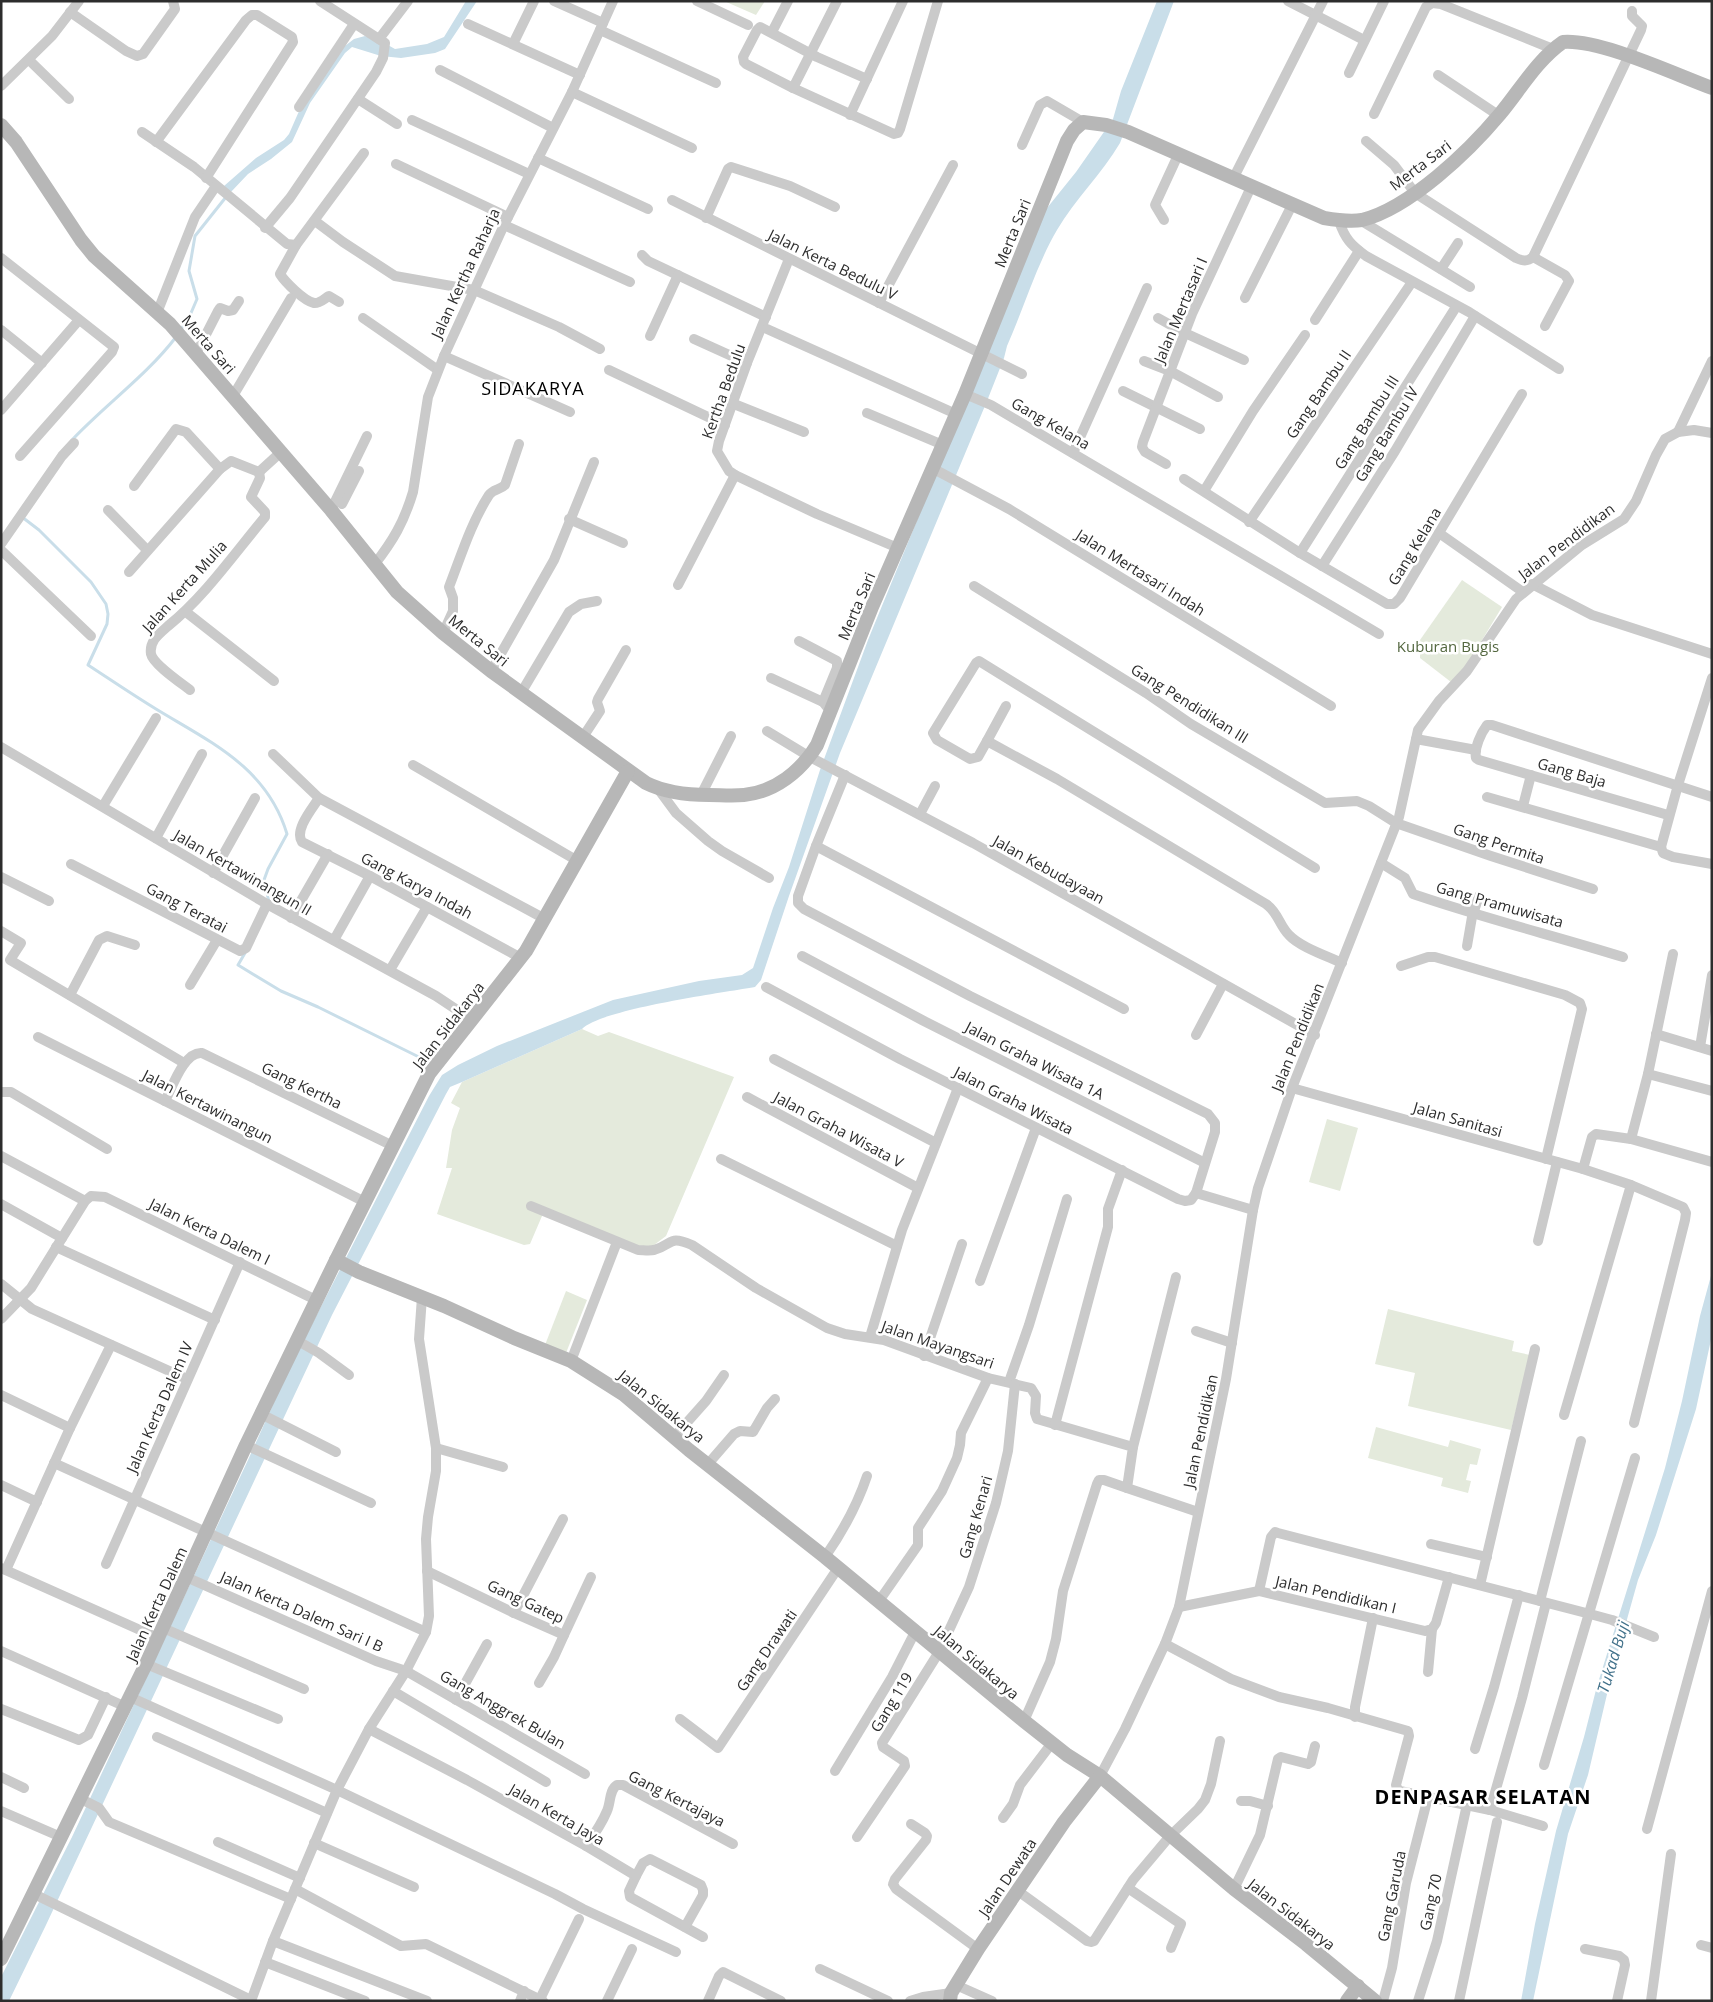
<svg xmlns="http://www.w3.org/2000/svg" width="1713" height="2002" font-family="'Open Sans',sans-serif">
	<rect width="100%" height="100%" fill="#fff"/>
	<g fill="#e4eadc">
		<polygon points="724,1 765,1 756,15"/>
		<polygon points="1462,580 1502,607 1467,665 1451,682 1420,658 1420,640"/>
		<polygon points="582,1029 598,1036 609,1032 734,1077 666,1236 650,1248 639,1247 545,1209 530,1244 524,1245 437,1214 452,1168 446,1168 452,1130 460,1108 451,1103 462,1082"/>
		<polygon points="1327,1119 1358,1128 1340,1191 1309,1182"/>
		<polygon points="566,1291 587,1300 566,1353 545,1345"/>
		<polygon points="1388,1309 1514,1341 1512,1351 1530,1355 1511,1430 1408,1406 1415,1373 1375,1364"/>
		<polygon points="1376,1427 1448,1447 1450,1440 1481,1449 1477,1465 1470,1464 1466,1480 1471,1481 1468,1493 1441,1486 1443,1478 1368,1458"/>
	</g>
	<g fill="#c9dee9">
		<polygon points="466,1 477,1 445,49 435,53 401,58 381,56 352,47 345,53 310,103 292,142 271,159 248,174 230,193 224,186 256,158 284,140 289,134 303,102 341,49 354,39 365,36 379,40 395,49 427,44 444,37"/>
		<path d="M1157,1H1174L1120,143C1102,174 1075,199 1057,230C1036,266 1024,308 1007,346L1004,358L987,401L840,753L789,896L761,980L755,987C721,993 602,1009 582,1029L462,1082L450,1087L446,1094L332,1315L46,1925L9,2001H1V1977L72,1837L248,1460L289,1369L429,1096L442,1075L458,1065L497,1046L613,1000L699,981L742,975L753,968L773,908L789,867L820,770L868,640L1043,213L1076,172L1113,119L1121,91Z"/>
		<polygon points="1712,1272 1712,1335 1696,1409 1656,1535 1638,1580 1612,1673 1588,1775 1568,1834 1533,2001 1521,2001 1535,1924 1556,1831 1584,1737 1597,1686 1665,1468 1682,1401 1700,1316"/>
	</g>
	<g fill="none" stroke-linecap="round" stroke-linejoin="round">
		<g stroke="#c9dee9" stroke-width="3">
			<polyline points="181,329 188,320 197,299 189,271 195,236 226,197"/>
			<path d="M72,440C105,405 147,375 176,337"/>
			<path d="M22,517L39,530L91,582L106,604L108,614L107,624L88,665C111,680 133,695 156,709C210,742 267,767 287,834L268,869L264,880L269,902"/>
			<polyline points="245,953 238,965 281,991 318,1007 427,1061"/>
		</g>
		<g stroke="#cacaca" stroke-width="10">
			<polyline points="554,1 603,23"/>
			<polyline points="697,1 748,25"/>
			<polyline points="1288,1 1364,40"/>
			<polyline points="70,12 126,51 137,56 143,54 175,9 173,1"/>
			<polyline points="468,24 580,75"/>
			<polyline points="600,30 716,83"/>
			<polyline points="772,32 788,1"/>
			<polyline points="379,39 408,1"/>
			<polyline points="513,44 534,1"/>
			<polyline points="29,60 69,99"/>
			<polyline points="440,70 553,128"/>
			<polyline points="1349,73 1384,1"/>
			<polyline points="1438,75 1498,115"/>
			<polyline points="867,79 817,57 760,27 757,30 743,57 744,62 746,64 793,88 894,134 898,133 900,129 938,1"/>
			<polyline points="1,86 52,36 79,1"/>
			<polyline points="793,88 837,1"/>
			<polyline points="572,92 692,148"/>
			<polyline points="358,99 397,124"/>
			<polyline points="299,107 354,24"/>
			<polyline points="1374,114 1426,7 1432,3 1441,4 1553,49"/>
			<polyline points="850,115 903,1"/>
			<polyline points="412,120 529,174"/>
			<polyline points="142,132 194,167 287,244 296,245"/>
			<path d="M1366,141L1394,165L1415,193L1516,258C1523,261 1527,262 1533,257L1641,30L1642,26L1632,16V11"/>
			<polyline points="156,142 246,20 252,15 257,15 292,37 293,42 206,178"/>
			<polyline points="1022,145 1040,105 1047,101 1083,122"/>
			<polyline points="538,158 648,209"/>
			<polyline points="396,164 508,217"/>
			<polyline points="1233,179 1323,1"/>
			<polyline points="672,200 1022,374"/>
			<polyline points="706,218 728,169 731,167 790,186 835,207"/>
			<polyline points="1164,220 1155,205 1179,153"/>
			<polyline points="1360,220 1470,287"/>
			<polyline points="315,221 343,242 395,276 474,290 559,327 600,349"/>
			<path d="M1339,221C1345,239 1351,245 1366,256L1469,312L1559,369"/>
			<polyline points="504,225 630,282"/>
			<polyline points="265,228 290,198 376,72 383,58 385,43 320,1"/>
			<polyline points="642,255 648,261 766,317"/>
			<polyline points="1533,257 1565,275 1569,281 1545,326"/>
			<polyline points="1,258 114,347 112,352 20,456"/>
			<polyline points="789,259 747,363 719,441 717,451 729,471 735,475 817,514 898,548"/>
			<polyline points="1441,269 1458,243"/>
			<polyline points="1245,298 1292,205"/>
			<path d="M339,302L329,296C325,298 319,304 314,303C304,301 285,282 280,274L296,245L364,153"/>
			<polyline points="879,303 953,165"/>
			<polyline points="157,313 195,217 216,186"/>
			<polyline points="363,318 438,370"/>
			<polyline points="1158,318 1185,333 1244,360"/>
			<polyline points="1315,320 1359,251"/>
			<polyline points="767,329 956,414"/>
			<polyline points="1,330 42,363"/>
			<polyline points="650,336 678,275"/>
			<polyline points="694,339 747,363"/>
			<polyline points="196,354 218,311 220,308 228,311 233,310 239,301"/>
			<polyline points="444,356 570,412"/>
			<polyline points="1144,361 1170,371 1218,397"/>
			<polyline points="609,370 725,425"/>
			<polyline points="1123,391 1200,429"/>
			<polyline points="965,394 991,405 1379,634"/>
			<polyline points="233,396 291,298"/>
			<polyline points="734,404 804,432"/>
			<polyline points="1,410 79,320"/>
			<polyline points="867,413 943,445"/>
			<polyline points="1678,432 1712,361"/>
			<polyline points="1073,453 1147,288"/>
			<polyline points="1166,464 1145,452 1142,447 1143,442 1192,314 1251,187"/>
			<polyline points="932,468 1009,509 1331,706"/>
			<polyline points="1184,479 1300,553 1387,604 1394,604 1400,598 1522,394"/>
			<polyline points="134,486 176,429 186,432 220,469"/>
			<polyline points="1204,491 1253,411 1305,335"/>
			<polyline points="342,504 359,471"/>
			<polyline points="108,510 147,550"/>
			<polyline points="331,510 367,436"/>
			<polyline points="569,519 623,543"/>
			<polyline points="1249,522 1412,282"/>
			<polyline points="1439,533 1523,592"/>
			<polyline points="1,544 62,456 74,443"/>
			<polyline points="1,550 91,636"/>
			<polyline points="1300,553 1456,307"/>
			<path d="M374,565C393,541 404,522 413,492L428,397L444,356L504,225L572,92L613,1"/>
			<polyline points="1322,566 1395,451 1475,316"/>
			<polyline points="129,572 220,469 231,461 259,472 281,452"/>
			<polyline points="1532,584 1592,615 1712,654"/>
			<polyline points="678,585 735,475"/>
			<polyline points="974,586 1146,693 1191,724 1325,803 1357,801 1369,806 1396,823 1491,856 1593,889"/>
			<polyline points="186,612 274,681"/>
			<path d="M443,633L453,611V598L449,587C461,556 471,523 489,495C493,489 500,490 505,485L519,444"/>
			<polyline points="799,641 837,661 837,668 823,702"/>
			<polyline points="491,671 554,560 594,462"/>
			<polyline points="771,678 823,702 827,707"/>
			<path d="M190,690C181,683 153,664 151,654C149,641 159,634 168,626C205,596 234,554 265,517V512L251,497L260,478L259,472"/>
			<polyline points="521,693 569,612 581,604 597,601"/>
			<path d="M1006,706L987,741L1057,779L1266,904C1278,912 1279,925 1289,935C1300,947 1327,956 1342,963"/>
			<polyline points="767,731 810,757 973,843 1315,1035"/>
			<polyline points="583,737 600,711 597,702 598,699 626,650"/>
			<polyline points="1416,739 1476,750"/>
			<polyline points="987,741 978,757 970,759 937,740 933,733 976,663 979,661 1315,868"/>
			<polyline points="1,747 267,904 436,996 472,1020"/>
			<polyline points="273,754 319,798 545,919"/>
			<polyline points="413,765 576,860"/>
			<polyline points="659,790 676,813 708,841 722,851 769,878"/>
			<polyline points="701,795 731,736"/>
			<polyline points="1487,797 1661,847 1663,853 1673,857 1712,864"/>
			<path d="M319,798C312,809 294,830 302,842L370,876L521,958"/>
			<polyline points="103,806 156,718"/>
			<polyline points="1523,806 1531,775"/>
			<polyline points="920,814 935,786"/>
			<path d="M1668,815L1479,760L1476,758C1474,748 1481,733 1487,725H1492L1712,797"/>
			<polyline points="156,838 202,754"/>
			<polyline points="816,846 1124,1009"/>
			<polyline points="1661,847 1678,785 1712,678"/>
			<path d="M1381,863L1405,878L1413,894L1419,896C1487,919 1555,936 1623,957"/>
			<polyline points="71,864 240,951 246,948 267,904"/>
			<polyline points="213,873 255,798"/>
			<polyline points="1,877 49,901"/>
			<polyline points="291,918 328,854"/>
			<polyline points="1,931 21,943 10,960 184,1063"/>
			<polyline points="334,940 370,876"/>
			<polyline points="1467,946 1472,917 1479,896"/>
			<polyline points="802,956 922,1020 1205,1163"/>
			<polyline points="1401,966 1428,957 1435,957 1565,995 1580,1003 1582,1009 1546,1159"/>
			<polyline points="390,970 427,907"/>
			<polyline points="190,985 217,940"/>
			<polyline points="766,987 900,1059 1178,1199 1185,1201 1191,1200 1196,1193 1215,1132 1215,1123 1208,1114 970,996 804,909 798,903 798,896 816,846 845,775"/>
			<polyline points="70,995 99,940 107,936 135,945"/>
			<polyline points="1656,1034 1712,1051"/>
			<polyline points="1196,1035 1223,984"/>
			<polyline points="38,1037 365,1202"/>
			<polyline points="1700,1047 1712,975"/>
			<polyline points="774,1059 936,1143"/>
			<polyline points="1648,1074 1712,1091"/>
			<polyline points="1292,1088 1583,1169 1631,1185 1683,1207 1686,1213 1685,1220 1634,1423"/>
			<polyline points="1,1092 11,1092 107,1149"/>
			<polyline points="747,1097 918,1188"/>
			<path d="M165,1101C172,1088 184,1051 202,1053L393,1146"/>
			<polyline points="1631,1139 1648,1074 1673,954"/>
			<polyline points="1,1156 85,1201"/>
			<polyline points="721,1159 897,1246"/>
			<polyline points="1583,1169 1592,1137 1596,1134 1631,1139 1712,1162"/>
			<polyline points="1196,1193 1253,1210"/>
			<polyline points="1,1204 62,1238"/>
			<path d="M531,1206L638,1250C643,1250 649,1251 654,1250C674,1244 668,1235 692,1245L756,1288L827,1328L845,1334L884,1340L988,1378L1031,1388L1036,1396L1035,1413L1037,1419L1133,1447L1127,1488L1198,1512"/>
			<polyline points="1538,1241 1557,1162"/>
			<polyline points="56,1247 215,1320"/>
			<polyline points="980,1281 1036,1128"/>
			<polyline points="1,1284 32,1309 187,1379"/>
			<polyline points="1,1319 31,1288 85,1201 91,1196 105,1197 316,1300"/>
			<polyline points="1196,1331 1232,1343"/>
			<polyline points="870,1337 902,1230 958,1088"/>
			<polyline points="298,1341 319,1353 349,1375"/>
			<polyline points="924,1356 962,1244"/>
			<polyline points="571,1361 617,1242"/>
			<polyline points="1009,1382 1029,1325 1067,1199"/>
			<polyline points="1,1395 70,1428"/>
			<polyline points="261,1414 336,1452"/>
			<polyline points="1564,1415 1631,1185"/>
			<polyline points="1055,1425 1108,1227 1108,1209 1122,1170"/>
			<polyline points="674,1437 706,1401 724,1375"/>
			<polyline points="246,1445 371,1503"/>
			<polyline points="1133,1447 1176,1277"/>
			<polyline points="436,1448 503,1467"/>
			<polyline points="54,1463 426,1632"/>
			<polyline points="708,1464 734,1434 740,1431 753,1432 767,1408 775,1399"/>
			<polyline points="1,1485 37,1502"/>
			<polyline points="1431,1544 1487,1557"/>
			<path d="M825,1557C843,1531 857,1506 867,1476"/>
			<polyline points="106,1564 240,1262"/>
			<polyline points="1,1568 158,1638"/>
			<polyline points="6,1570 70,1428 111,1345"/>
			<polyline points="427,1571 514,1613 564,1635 554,1657 539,1683"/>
			<polyline points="186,1577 376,1661 406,1671 585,1774"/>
			<polyline points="1480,1585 1535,1349"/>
			<polyline points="1259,1591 1271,1537 1275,1532 1278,1533 1590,1614 1612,1620 1654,1637"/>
			<polyline points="879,1601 918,1545 918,1528 942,1491 957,1458 960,1445 961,1433 988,1378"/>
			<polyline points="1540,1601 1581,1441"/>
			<polyline points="1179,1607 1259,1591 1425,1631 1432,1629 1436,1623 1449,1577"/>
			<polyline points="514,1613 563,1519"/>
			<polyline points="163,1628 304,1689"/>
			<polyline points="564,1635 591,1577"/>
			<polyline points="1165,1644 1231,1679 1279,1697 1328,1708 1408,1731 1409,1736 1396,1785 1397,1788 1400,1791 1490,1810 1543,1826"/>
			<polyline points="1,1651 126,1707"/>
			<polyline points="146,1664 278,1719"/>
			<polyline points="1428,1672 1432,1629"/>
			<polyline points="393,1691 546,1782"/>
			<polyline points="130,1697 337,1790 555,1894 583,1909 676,1952"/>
			<polyline points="456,1700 487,1644"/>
			<polyline points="1,1709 79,1740 88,1735 106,1697"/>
			<polyline points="1355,1717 1355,1707 1373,1618"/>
			<polyline points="680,1719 718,1748 838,1568"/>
			<polyline points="1024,1721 1050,1662 1056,1639 1063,1591 1097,1484 1099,1480 1104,1480 1127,1488"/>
			<polyline points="369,1729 467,1780 586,1846 636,1876 629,1891 630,1897 703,1937"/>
			<polyline points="157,1737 327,1813"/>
			<polyline points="1475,1749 1494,1687 1519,1595"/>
			<polyline points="1544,1765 1635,1458"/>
			<polyline points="835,1771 892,1677 915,1632"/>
			<polyline points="1100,1776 1125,1729 1165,1644 1179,1607 1226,1379 1253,1210 1258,1188 1292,1088 1399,817 1418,730 1439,701 1467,671 1516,599 1582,545 1624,519 1636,501 1656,455 1665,439 1678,432 1694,430 1712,433"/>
			<polyline points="1,1777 24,1788"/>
			<polyline points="81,1799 99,1808 109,1822 291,1899"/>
			<polyline points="1241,1801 1250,1801 1268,1806"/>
			<polyline points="1490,1810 1522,1698 1546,1603"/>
			<polyline points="1,1811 61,1837"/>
			<polyline points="1003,1818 1013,1804 1020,1785 1052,1743"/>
			<polyline points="911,1824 925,1833 927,1836 926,1840 895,1879 893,1884 896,1889 978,1949"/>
			<polyline points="1647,1829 1712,1591"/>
			<polyline points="857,1837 905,1766 904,1761 883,1747 882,1743 939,1652 969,1587 996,1503 1008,1451 1015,1384"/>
			<polyline points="218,1842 300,1878"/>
			<polyline points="314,1843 414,1887"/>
			<path d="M586,1846C594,1835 602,1823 607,1811C611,1802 609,1790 617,1785H623L733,1844"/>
			<polyline points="636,1876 643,1863 650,1859 701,1885 703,1890 703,1895 685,1927"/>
			<polyline points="1128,1888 1181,1924 1171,1948"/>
			<polyline points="295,1889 401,1946 426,1944 543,2001"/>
			<polyline points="1234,1889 1260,1835 1278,1759 1281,1757 1308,1764 1311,1762 1315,1746"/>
			<polyline points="1018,1891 1087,1941 1091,1942 1094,1941 1133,1880 1170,1836 1198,1809 1205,1800 1211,1784 1220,1741"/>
			<polyline points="34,1894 251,2000"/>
			<polyline points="273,1941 427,2001"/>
			<polyline points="1701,1945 1712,1948"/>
			<polyline points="1585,1949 1619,1956 1624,1960 1625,1965 1617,2001"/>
			<polyline points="265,1962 365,2001"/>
			<polyline points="820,1969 888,2001"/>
			<polyline points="956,1985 992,2001"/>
			<polyline points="540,1999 579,1919"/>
			<polyline points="251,2001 273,1941 337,1790 369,1729 406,1671 426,1632 429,1616 426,1539 428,1517 436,1471 436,1448 419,1339 422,1297"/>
			<polyline points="520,2001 524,1991"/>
			<polyline points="607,2001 632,1949"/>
			<polyline points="708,2001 719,1976 723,1972 781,2001"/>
			<polyline points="910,2001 923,1997 951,1993"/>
			<polyline points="1383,2001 1392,1968 1406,1883 1428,1797"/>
			<polyline points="1418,2001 1437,1941 1466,1809"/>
			<polyline points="1459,2001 1497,1822"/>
			<polyline points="1651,2001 1671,1854"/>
		</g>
		<g stroke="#b7b7b7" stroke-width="14">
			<path d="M1,125L16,142L81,240L94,256L170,324L331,510L397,592L443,633L491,671L646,783C666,793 687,795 709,795C720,795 732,796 744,795C775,792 801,771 817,745L872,607L965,394L1067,141L1074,130L1083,122L1106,125L1128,132L1324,218C1336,220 1350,222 1362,220C1410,208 1469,151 1500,114C1520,90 1537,60 1563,42C1600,39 1674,74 1712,88"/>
			<polyline points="336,1260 359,1272 444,1306 514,1338 571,1361 623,1394 689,1450 825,1557 1024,1721 1067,1755 1100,1776 1234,1889 1306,1944 1375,2001"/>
			<polyline points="1,1959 146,1664 246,1445 336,1260 429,1074 526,951 628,771"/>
			<polyline points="950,2001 951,1993 978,1949 1064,1822 1100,1776"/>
			<polyline points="1347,2001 1358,1986"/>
		</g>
	</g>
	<g text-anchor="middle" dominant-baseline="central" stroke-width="5" stroke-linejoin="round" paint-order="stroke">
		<g font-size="15" fill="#2d2d2d" stroke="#fff">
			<text transform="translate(1420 165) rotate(-37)">Merta Sari</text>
			<text transform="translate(1012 233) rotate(-68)">Merta Sari</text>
			<text transform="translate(833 264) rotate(26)">Jalan Kerta Bedulu V</text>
			<text transform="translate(465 273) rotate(-65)">Jalan Kertha Raharja</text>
			<text transform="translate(1180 310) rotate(-67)">Jalan Mertasari I</text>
			<text transform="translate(209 344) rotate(49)">Merta Sari</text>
			<text transform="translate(723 391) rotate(-70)">Kertha Bedulu</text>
			<text transform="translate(1318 394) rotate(-56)">Gang Bambu II</text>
			<text transform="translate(1366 422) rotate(-58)">Gang Bambu III</text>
			<text transform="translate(1051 423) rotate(30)">Gang Kelana</text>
			<text transform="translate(1386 434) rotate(-59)">Gang Bambu IV</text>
			<text transform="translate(1566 541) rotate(-37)">Jalan Pendidikan</text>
			<text transform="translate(1414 546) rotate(-59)">Gang Kelana</text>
			<text transform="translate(1141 572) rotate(32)">Jalan Mertasari Indah</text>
			<text transform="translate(184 586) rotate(-48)">Jalan Kerta Mulia</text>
			<text transform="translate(856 606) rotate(-67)">Merta Sari</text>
			<text transform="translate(479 640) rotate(39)">Merta Sari</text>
			<text transform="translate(1190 703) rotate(32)">Gang Pendidikan III</text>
			<text transform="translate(1572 772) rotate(16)">Gang Baja</text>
			<text transform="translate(1499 843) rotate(19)">Gang Permita</text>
			<text transform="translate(1049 869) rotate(29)">Jalan Kebudayaan</text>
			<text transform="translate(243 872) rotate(30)">Jalan Kertawinangun II</text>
			<text transform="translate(417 885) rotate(28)">Gang Karya Indah</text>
			<text transform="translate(1500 904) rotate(16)">Gang Pramuwisata</text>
			<text transform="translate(187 907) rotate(28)">Gang Teratai</text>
			<text transform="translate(448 1025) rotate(-52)">Jalan Sidakarya</text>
			<text transform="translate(1297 1037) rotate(-68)">Jalan Pendidikan</text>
			<text transform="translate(1035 1060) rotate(27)">Jalan Graha Wisata 1A</text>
			<text transform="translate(302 1085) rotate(26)">Gang Kertha</text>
			<text transform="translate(1014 1100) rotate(27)">Jalan Graha Wisata</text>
			<text transform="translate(208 1106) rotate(27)">Jalan Kertawinangun</text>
			<text transform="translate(1458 1119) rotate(16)">Jalan Sanitasi</text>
			<text transform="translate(839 1129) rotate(28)">Jalan Graha Wisata V</text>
			<text transform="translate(210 1231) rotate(26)">Jalan Kerta Dalem I</text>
			<text transform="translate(938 1344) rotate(19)">Jalan Mayangsari</text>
			<text transform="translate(662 1406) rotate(39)">Jalan Sidakarya</text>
			<text transform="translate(159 1407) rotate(-66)">Jalan Kerta Dalem IV</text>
			<text transform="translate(1200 1431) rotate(-78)">Jalan Pendidikan</text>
			<text transform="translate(975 1517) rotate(-74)">Gang Kenari</text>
			<text transform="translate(1336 1594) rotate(13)">Jalan Pendidikan I</text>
			<text transform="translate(526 1601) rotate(25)">Gang Gatep</text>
			<text transform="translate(156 1604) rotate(-65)">Jalan Kerta Dalem</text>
			<text transform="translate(302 1611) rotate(24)">Jalan Kerta Dalem Sari I B</text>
			<text transform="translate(766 1650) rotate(-56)">Gang Drawati</text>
			<text transform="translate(977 1662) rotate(40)">Jalan Sidakarya</text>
			<text transform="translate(891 1702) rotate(-59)">Gang 119</text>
			<text transform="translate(503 1709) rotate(30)">Gang Anggrek Bulan</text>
			<text transform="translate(677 1798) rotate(27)">Gang Kertajaya</text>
			<text transform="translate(557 1814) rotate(30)">Jalan Kerta Jaya</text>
			<text transform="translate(1007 1877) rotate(-56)">Jalan Dewata</text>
			<text transform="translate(1391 1896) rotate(-79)">Gang Garuda</text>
			<text transform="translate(1430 1902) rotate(-78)">Gang 70</text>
			<text transform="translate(1292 1914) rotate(38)">Jalan Sidakarya</text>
		</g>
		<g font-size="15" fill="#52663e" stroke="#fff">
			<text x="1448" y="646">Kuburan Bugis</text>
		</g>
		<g font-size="16" font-style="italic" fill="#41718a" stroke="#fff">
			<text transform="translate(1613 1657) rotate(-73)">Tukad Buji</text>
		</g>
		<g font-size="18" letter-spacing="1" fill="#000" stroke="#fff">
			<text x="533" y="388">SIDAKARYA</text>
		</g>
		<g font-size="20" font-weight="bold" letter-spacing="1" fill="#000" stroke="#fff">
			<text x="1483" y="1796">DENPASAR SELATAN</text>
		</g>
	</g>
	<rect width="1713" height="2002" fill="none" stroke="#2d2d2d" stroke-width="5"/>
</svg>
